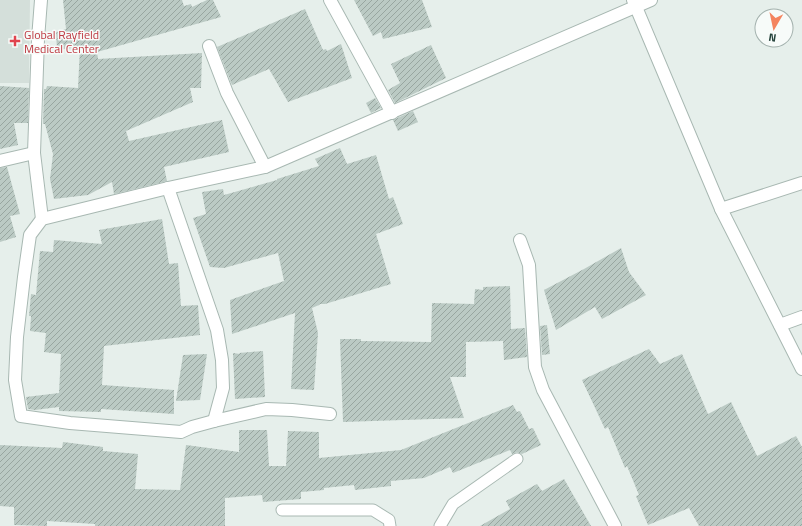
<svg xmlns="http://www.w3.org/2000/svg" width="802" height="526" font-family="'Titillium Web',sans-serif">
	<defs>
		<pattern id="building-hatch" width="6" height="6" patternUnits="userSpaceOnUse"><rect width="6" height="6" fill="#bbcac4"/><path d="M-1 1l2-2M0 6l6-6M5 7l2-2" fill="none" stroke="#98a6a0"/></pattern>
	</defs>
	<rect width="100%" height="100%" fill="#e6efeb"/>
	<polygon fill="#d4dfda" points="0,0 30,0 29,83 0,83"/>
	<g fill="url(#building-hatch)">
		<polygon points="63,0 182,0 184,6 191,4 192,7 207,0 213,0 221,17 97,52 98,59 202,53 201,88 190,88 193,102 126,131 129,141 222,120 229,152 164,167 167,181 114,194 112,182 88,195 54,199 50,179 53,154 45,124 43,124 44,89 46,89 47,86 78,88 80,47 57,50 56,32 66,29"/>
		<polygon points="354,0 422,0 432,27 383,39 381,32 373,36"/>
		<polygon points="305,9 323,50 326,49 327,51 341,44 352,78 288,102 269,69 232,85 217,47"/>
		<polygon points="431,45 446,78 395,103 388,90 400,83 391,64"/>
		<polygon points="0,86 29,88 28,123 14,123 18,145 0,149"/>
		<polygon points="375,98 381,108 371,113 366,103"/>
		<polygon points="413,111 418,122 398,131 393,120"/>
		<polygon points="340,148 347,164 376,155 389,199 393,197 403,224 376,234 391,284 325,304 320,304 319,305 312,308 318,333 314,390 291,389 295,313 232,334 230,300 284,281 278,253 224,268 210,267 193,218 206,214 202,192 223,189 224,195 277,180 277,179 319,166 315,159"/>
		<polygon points="7,167 20,214 10,216 16,237 0,242 0,168"/>
		<polygon points="162,219 169,264 178,263 181,306 198,305 200,335 104,346 102,385 174,390 174,414 101,409 101,412 59,411 59,407 35,410 28,409 26,397 59,393 61,354 44,352 46,333 30,331 31,316 29,316 31,294 36,295 40,251 53,252 54,240 102,244 99,230"/>
		<polygon points="621,248 629,272 646,295 602,319 595,307 556,330 544,290 584,269"/>
		<polygon points="510,286 511,329 525,328 527,357 504,360 503,341 466,342 466,377 450,377 464,418 343,422 340,339 361,339 361,341 431,342 432,303 474,304 475,289 483,290 483,287"/>
		<polygon points="547,325 550,354 542,355 540,326"/>
		<polygon points="649,349 660,364 682,354 708,414 731,402 757,456 796,436 802,447 802,526 699,526 689,508 648,525 636,496 639,495 627,466 625,468 608,427 605,429 582,380"/>
		<polygon points="263,351 265,397 235,399 233,353 240,354 239,353"/>
		<polygon points="207,354 200,400 176,401 183,355"/>
		<polygon points="513,405 517,412 520,411 529,429 533,428 541,445 522,454 517,452 512,454 510,450 453,473 450,467 424,478 391,481 391,486 355,490 354,485 324,488 324,490 301,492 301,499 263,502 262,495 225,498 225,526 95,526 95,524 47,521 47,526 14,525 14,507 0,506 0,445 62,448 63,442 103,447 103,451 138,454 135,489 180,490 186,445 239,452 239,430 267,430 269,466 286,466 288,431 319,432 319,458 401,450"/>
		<polygon points="564,479 591,526 480,526 510,509 506,501 537,484 542,491"/>
	</g>
	<g fill="none" stroke-linecap="round" stroke-linejoin="round">
		<defs>
			<g id="service">
				<polyline points="282,510 373,510 389,520 390,526"/>
				<polyline points="440,526 453,504 517,459"/>
			</g>
			<g id="minor">
				<polyline points="41,0 38,39 34,153 42,219"/>
				<polyline points="330,0 392,113"/>
				<polyline points="633,0 721,209 802,369"/>
				<polyline points="209,46 227,93 265,167"/>
				<polyline points="0,161 34,153"/>
				<polyline points="168,188 217,330 222,360 223,388 214,421"/>
				<polyline points="721,209 802,183"/>
				<polyline points="520,240 529,265 535,367 543,390 615,526"/>
				<polyline points="780,325 802,317"/>
				<polyline points="330,414 292,410 266,409 214,421 192,427 181,432 70,423 21,416 15,380 17,337 24,277 30,235 42,219 168,188 265,167 651,0"/>
			</g>
		</defs>
		<use href="#service" stroke="#a8b8b2" stroke-width="13"/>
		<use href="#minor" stroke="#a8b8b2" stroke-width="14"/>
		<use href="#service" stroke="#fff" stroke-width="11"/>
		<use href="#minor" stroke="#fff" stroke-width="12"/>
	</g>
	<path fill="#e0444e" stroke="#f7fbf9" stroke-width="1.5" d="M13 35h4v4h4v4h-4v4h-4v-4h-4v-4h4z"/>
	<g text-anchor="middle" dominant-baseline="central" stroke-width="3" stroke-linejoin="round" paint-order="stroke">
		<g font-size="12" fill="#be3a42" stroke="#f7fbf9" text-anchor="start">
			<text x="24" y="34">Global Rayfield<tspan x="24" dy="14">Medical Center</tspan></text>
		</g>
	</g>
	<g transform="translate(774 28) rotate(189)"><circle r="19" fill="#f7fbf9" stroke="#a3b1ad"/>
	<path d="M0-3L7 15L0 10L-7 15Z" fill="#f4845f"/>
	<text y="-6" font-size="11" font-weight="bold" text-anchor="middle" fill="#24423a">N</text>
	</g>
</svg>
